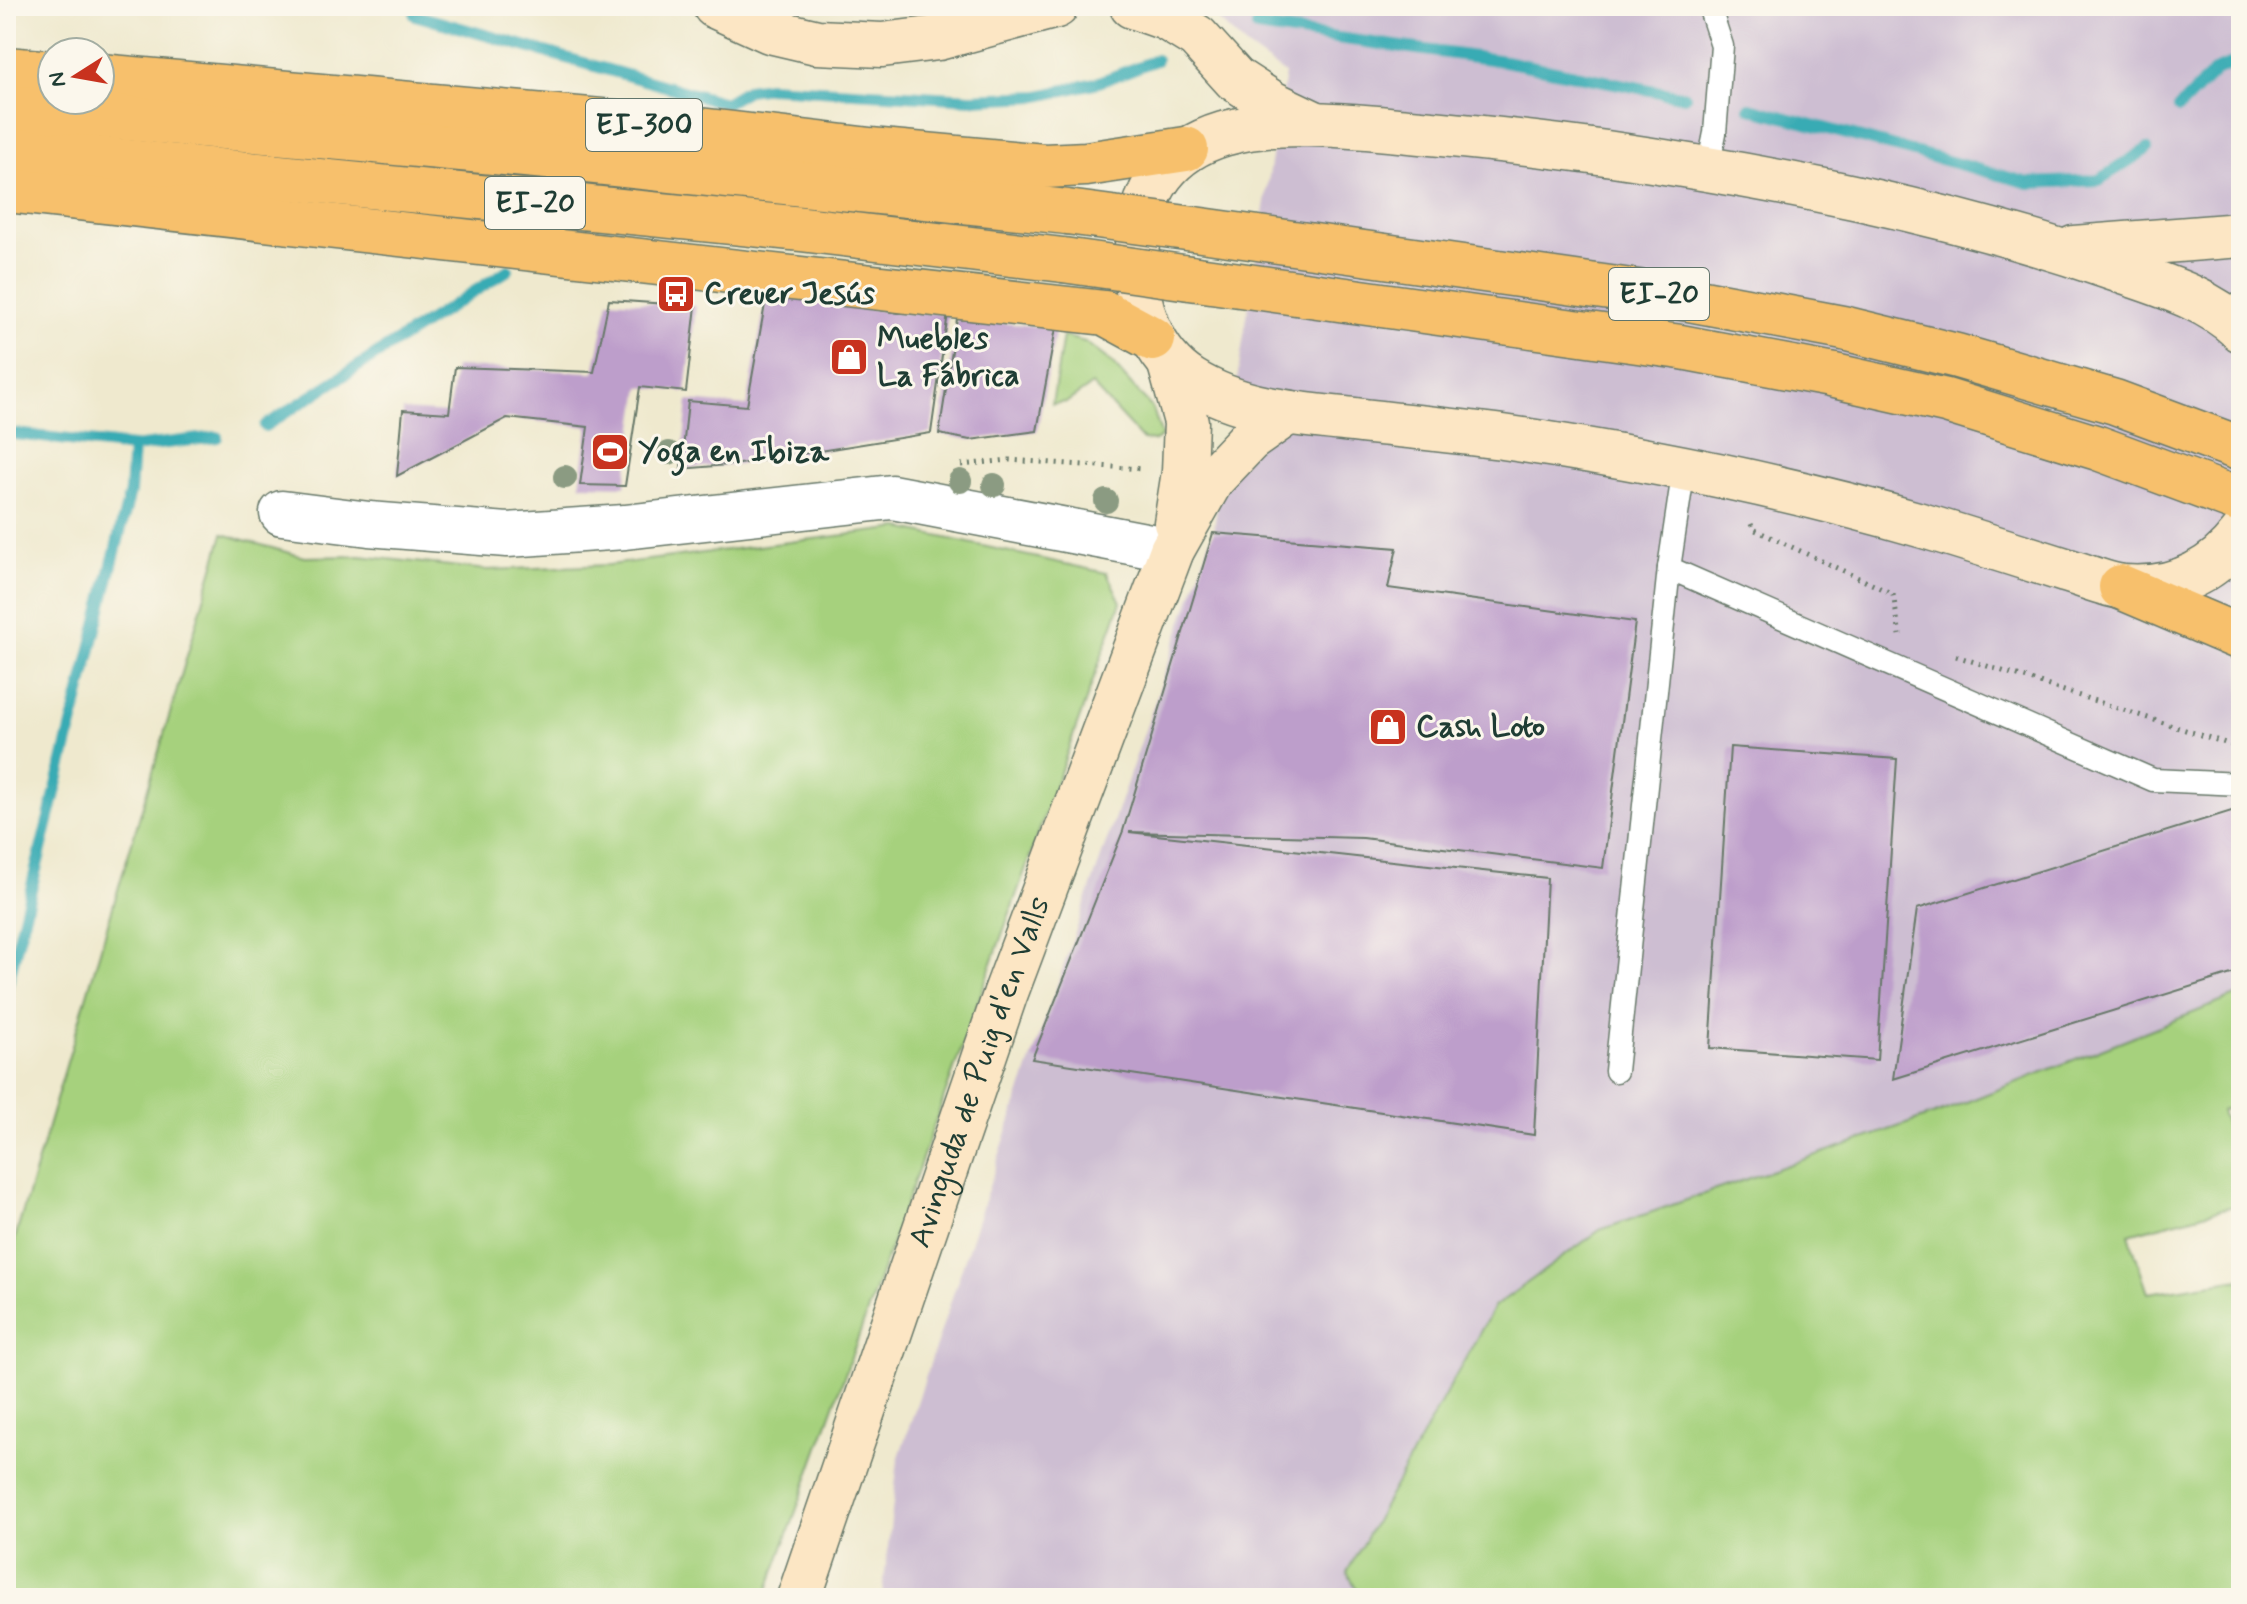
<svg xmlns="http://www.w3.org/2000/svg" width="2247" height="1604" font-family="Mynerve,sans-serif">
	<rect width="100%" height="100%" fill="#fbf7ec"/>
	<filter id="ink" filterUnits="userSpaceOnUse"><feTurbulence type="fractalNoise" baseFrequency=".0125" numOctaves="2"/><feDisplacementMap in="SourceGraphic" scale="16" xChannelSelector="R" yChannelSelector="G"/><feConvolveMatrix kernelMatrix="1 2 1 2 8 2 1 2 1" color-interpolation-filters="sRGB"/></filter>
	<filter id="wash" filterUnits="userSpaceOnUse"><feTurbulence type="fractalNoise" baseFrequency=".006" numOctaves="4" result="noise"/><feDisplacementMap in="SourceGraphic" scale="32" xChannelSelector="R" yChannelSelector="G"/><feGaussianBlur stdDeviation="1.8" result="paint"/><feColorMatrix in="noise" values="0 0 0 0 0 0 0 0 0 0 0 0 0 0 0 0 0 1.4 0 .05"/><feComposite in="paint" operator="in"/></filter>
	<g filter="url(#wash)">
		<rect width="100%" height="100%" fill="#efe9ce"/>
		<polygon fill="#cdbed2" points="1203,6 2241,6 2241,994 1941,1112 1600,1231 1494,1307 1347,1572 1362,1598 882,1598 898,1460 1025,1078 1213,533 1285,74 1246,46"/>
		<g fill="#a6d17d" stroke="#628758" stroke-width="2">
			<polygon points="1063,336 1085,342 1111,362 1153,409 1162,437 1154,441 1143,440 1092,385 1067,402 1052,404"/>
			<polygon points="900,528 1107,573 1121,602 765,1598 6,1598 6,1269 223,534 304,557 360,556 487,570 609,565"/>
			<polygon points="2241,994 2241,1104 2221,1111 2241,1166 2241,1204 2129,1234 2148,1293 2241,1279 2241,1598 1362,1598 1347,1572 1494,1307 1600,1230 1941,1112"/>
		</g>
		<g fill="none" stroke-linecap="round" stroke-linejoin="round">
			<g stroke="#39abb4" stroke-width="12">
				<polyline points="1265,6 1257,27 1505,61 1685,97"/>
				<polyline points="415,15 725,103 747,90 769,87 971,99 1039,96 1099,82 1156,60"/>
				<polyline points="1750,108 2029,183 2099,180 2147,149"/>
				<polyline points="2179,108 2215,71 2241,60"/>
				<polyline points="265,426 508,270"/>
				<polyline points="6,433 133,447 217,437"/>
				<polyline points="6,990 130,492 133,447"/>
			</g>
		</g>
		<g id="blocks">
			<g fill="#bd9ecb">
				<polygon points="767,293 899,313 948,313 931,433 739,464 681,469 688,401 747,406"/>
				<polygon points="609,300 696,306 686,392 640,387 625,486 580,485 588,427 507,418 397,476 403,410 449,413 455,367 594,372"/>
				<polygon points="957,319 1056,328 1037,431 970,440 939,434"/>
				<polygon points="1213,533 1397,548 1388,588 1635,622 1603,868 1363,838 1129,832 1547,878 1534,1135 1032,1059 1123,831"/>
				<polygon points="1730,747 1897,759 1877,1060 1710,1048"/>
				<polygon points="2241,808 2241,971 1893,1079 1917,909"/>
			</g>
		</g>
	</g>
	<g filter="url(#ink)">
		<use href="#blocks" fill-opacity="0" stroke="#68796a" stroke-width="2"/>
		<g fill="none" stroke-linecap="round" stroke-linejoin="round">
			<defs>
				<g id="lane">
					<polyline points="770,31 787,6"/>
					<polyline points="1708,168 1715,133 1722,46 1709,6"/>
					<polyline points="1669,568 2153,780 2241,784"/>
					<polyline points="1616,1071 1669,568 1684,468"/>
				</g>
				<polyline id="street" points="282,513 369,524 507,535 625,527 892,497 1172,550"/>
				<g id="secondary">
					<polyline points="715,6 770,31 817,42 882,45 938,38 1056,6"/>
					<polyline points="1132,6 1166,18 1197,37 1235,79 1272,103 1312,122"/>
					<polyline points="2074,248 2241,235"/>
					<path d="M2241,330C2206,296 2154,283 2109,267C1947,211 1775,178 1606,153C1541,144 1476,137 1410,131C1296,121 1138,99 1136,263C1136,307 1152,355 1191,380C1237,409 1292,414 1344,419C1397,425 1450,430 1503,437C1645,458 1786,486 1924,526C1971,540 2018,555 2065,570C2084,575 2105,585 2124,587C2173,591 2212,573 2241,535"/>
					<polyline points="1170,364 1186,422 1184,472 1176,523"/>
					<path id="s1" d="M799,1598L1005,995L1172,550L1212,479L1249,440L1287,413"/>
				</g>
				<g id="highway">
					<polyline points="6,69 52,73"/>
					<polyline points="100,76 691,129 870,150 1044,166 1086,164 1186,149"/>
					<polyline points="6,107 558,158 1067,212"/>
					<polyline points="6,150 802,229 1063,260"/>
					<polyline points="6,190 1105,313 1153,339"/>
					<polyline points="1194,229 1688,299 1843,328 1957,356 2115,402 2241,449"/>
					<polyline points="1190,278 1681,347 1830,375 1946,401 2098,448 2241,501"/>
					<polyline points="2121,587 2241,638"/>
				</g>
			</defs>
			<use href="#lane" stroke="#68796a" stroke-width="25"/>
			<use href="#street" stroke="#68796a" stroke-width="47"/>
			<use href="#secondary" stroke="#68796a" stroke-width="47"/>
			<use href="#highway" stroke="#68796a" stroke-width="47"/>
			<g stroke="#68796a" stroke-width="5" stroke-dasharray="2 6" stroke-linecap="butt">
				<polyline points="961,465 1009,460 1143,469"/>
				<polyline points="1751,524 1753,529 1893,594 1900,635"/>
				<polyline points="1956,656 2241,748"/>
			</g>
			<use href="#lane" stroke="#fff" stroke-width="22"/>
			<use href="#street" stroke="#fff" stroke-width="44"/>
			<use href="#secondary" stroke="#fce6c4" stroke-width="44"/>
			<use href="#highway" stroke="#f7c06c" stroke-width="44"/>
			<defs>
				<g id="highway-bridge">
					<polyline points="1067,212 1194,229"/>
					<polyline points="1063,260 1190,278"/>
				</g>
			</defs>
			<use href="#highway-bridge" stroke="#68796a" stroke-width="47" stroke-linecap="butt"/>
			<use href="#highway-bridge" stroke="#f7c06c" stroke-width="44"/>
		</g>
		<g fill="#8b9b82">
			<circle cx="669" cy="453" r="12"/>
			<circle cx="565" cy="477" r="12"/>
			<circle cx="960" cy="481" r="12"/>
			<circle cx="994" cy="485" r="12"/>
			<circle cx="1106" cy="501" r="12"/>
		</g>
	</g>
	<defs>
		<symbol id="bus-square" viewBox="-11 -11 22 22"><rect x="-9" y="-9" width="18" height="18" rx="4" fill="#c8321e" stroke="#fbf7ec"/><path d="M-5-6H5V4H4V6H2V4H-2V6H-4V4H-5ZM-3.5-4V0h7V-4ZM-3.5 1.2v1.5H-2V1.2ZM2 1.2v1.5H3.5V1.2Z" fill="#fff"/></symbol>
		<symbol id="shop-square" viewBox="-11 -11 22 22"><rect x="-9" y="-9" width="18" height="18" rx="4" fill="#c8321e" stroke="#fbf7ec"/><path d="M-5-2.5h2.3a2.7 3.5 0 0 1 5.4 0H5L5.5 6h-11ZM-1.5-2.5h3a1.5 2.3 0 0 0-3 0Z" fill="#fff"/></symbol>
		<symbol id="stadium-square" viewBox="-11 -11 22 22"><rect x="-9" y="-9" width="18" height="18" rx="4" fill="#c8321e" stroke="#fbf7ec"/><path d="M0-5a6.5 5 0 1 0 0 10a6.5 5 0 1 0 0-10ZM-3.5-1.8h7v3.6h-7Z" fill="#fff"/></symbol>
	</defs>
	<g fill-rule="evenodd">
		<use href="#bus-square" x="654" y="272" width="44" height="44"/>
		<use href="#shop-square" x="827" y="335" width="44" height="44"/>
		<use href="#stadium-square" x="588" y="430" width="44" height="44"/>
		<use href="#shop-square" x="1366" y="705" width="44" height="44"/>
	</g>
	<g text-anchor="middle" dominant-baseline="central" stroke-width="6" stroke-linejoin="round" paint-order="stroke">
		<g fill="#fbf7ec" stroke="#61756b" stroke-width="2">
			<rect x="586" y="99" width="116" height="52" rx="6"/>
			<rect x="485" y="177" width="100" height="52" rx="6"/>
			<rect x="1609" y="268" width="100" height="52" rx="6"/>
		</g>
		<g font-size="30" font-weight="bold" fill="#1f3d34">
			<text x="644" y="125">EI-300</text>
			<text x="535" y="203">EI-20</text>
			<text x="1659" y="294">EI-20</text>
		</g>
		<g font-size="32" font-weight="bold" fill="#1f3d34" stroke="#fbf7ec" text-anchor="start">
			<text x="704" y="294">Creuer Jesús</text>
			<text x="877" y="339">Muebles<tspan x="877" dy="37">La Fábrica</tspan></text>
			<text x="638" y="452">Yoga en Ibiza</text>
			<text x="1416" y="727">Cash Loto</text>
		</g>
		<g font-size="32" fill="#1f3d34" stroke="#fbf7ec">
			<text stroke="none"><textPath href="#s1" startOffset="556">Avinguda de Puig d'en Valls</textPath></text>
		</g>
	</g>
	<rect width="2247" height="1604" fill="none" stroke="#fbf7ec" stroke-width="32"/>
	<g transform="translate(76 76) rotate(259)"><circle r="38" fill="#fbf7ec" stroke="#a3ada2" stroke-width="2"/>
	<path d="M0-6L14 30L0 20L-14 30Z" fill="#c8321e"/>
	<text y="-12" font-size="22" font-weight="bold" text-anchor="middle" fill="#1f3d34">N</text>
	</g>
</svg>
